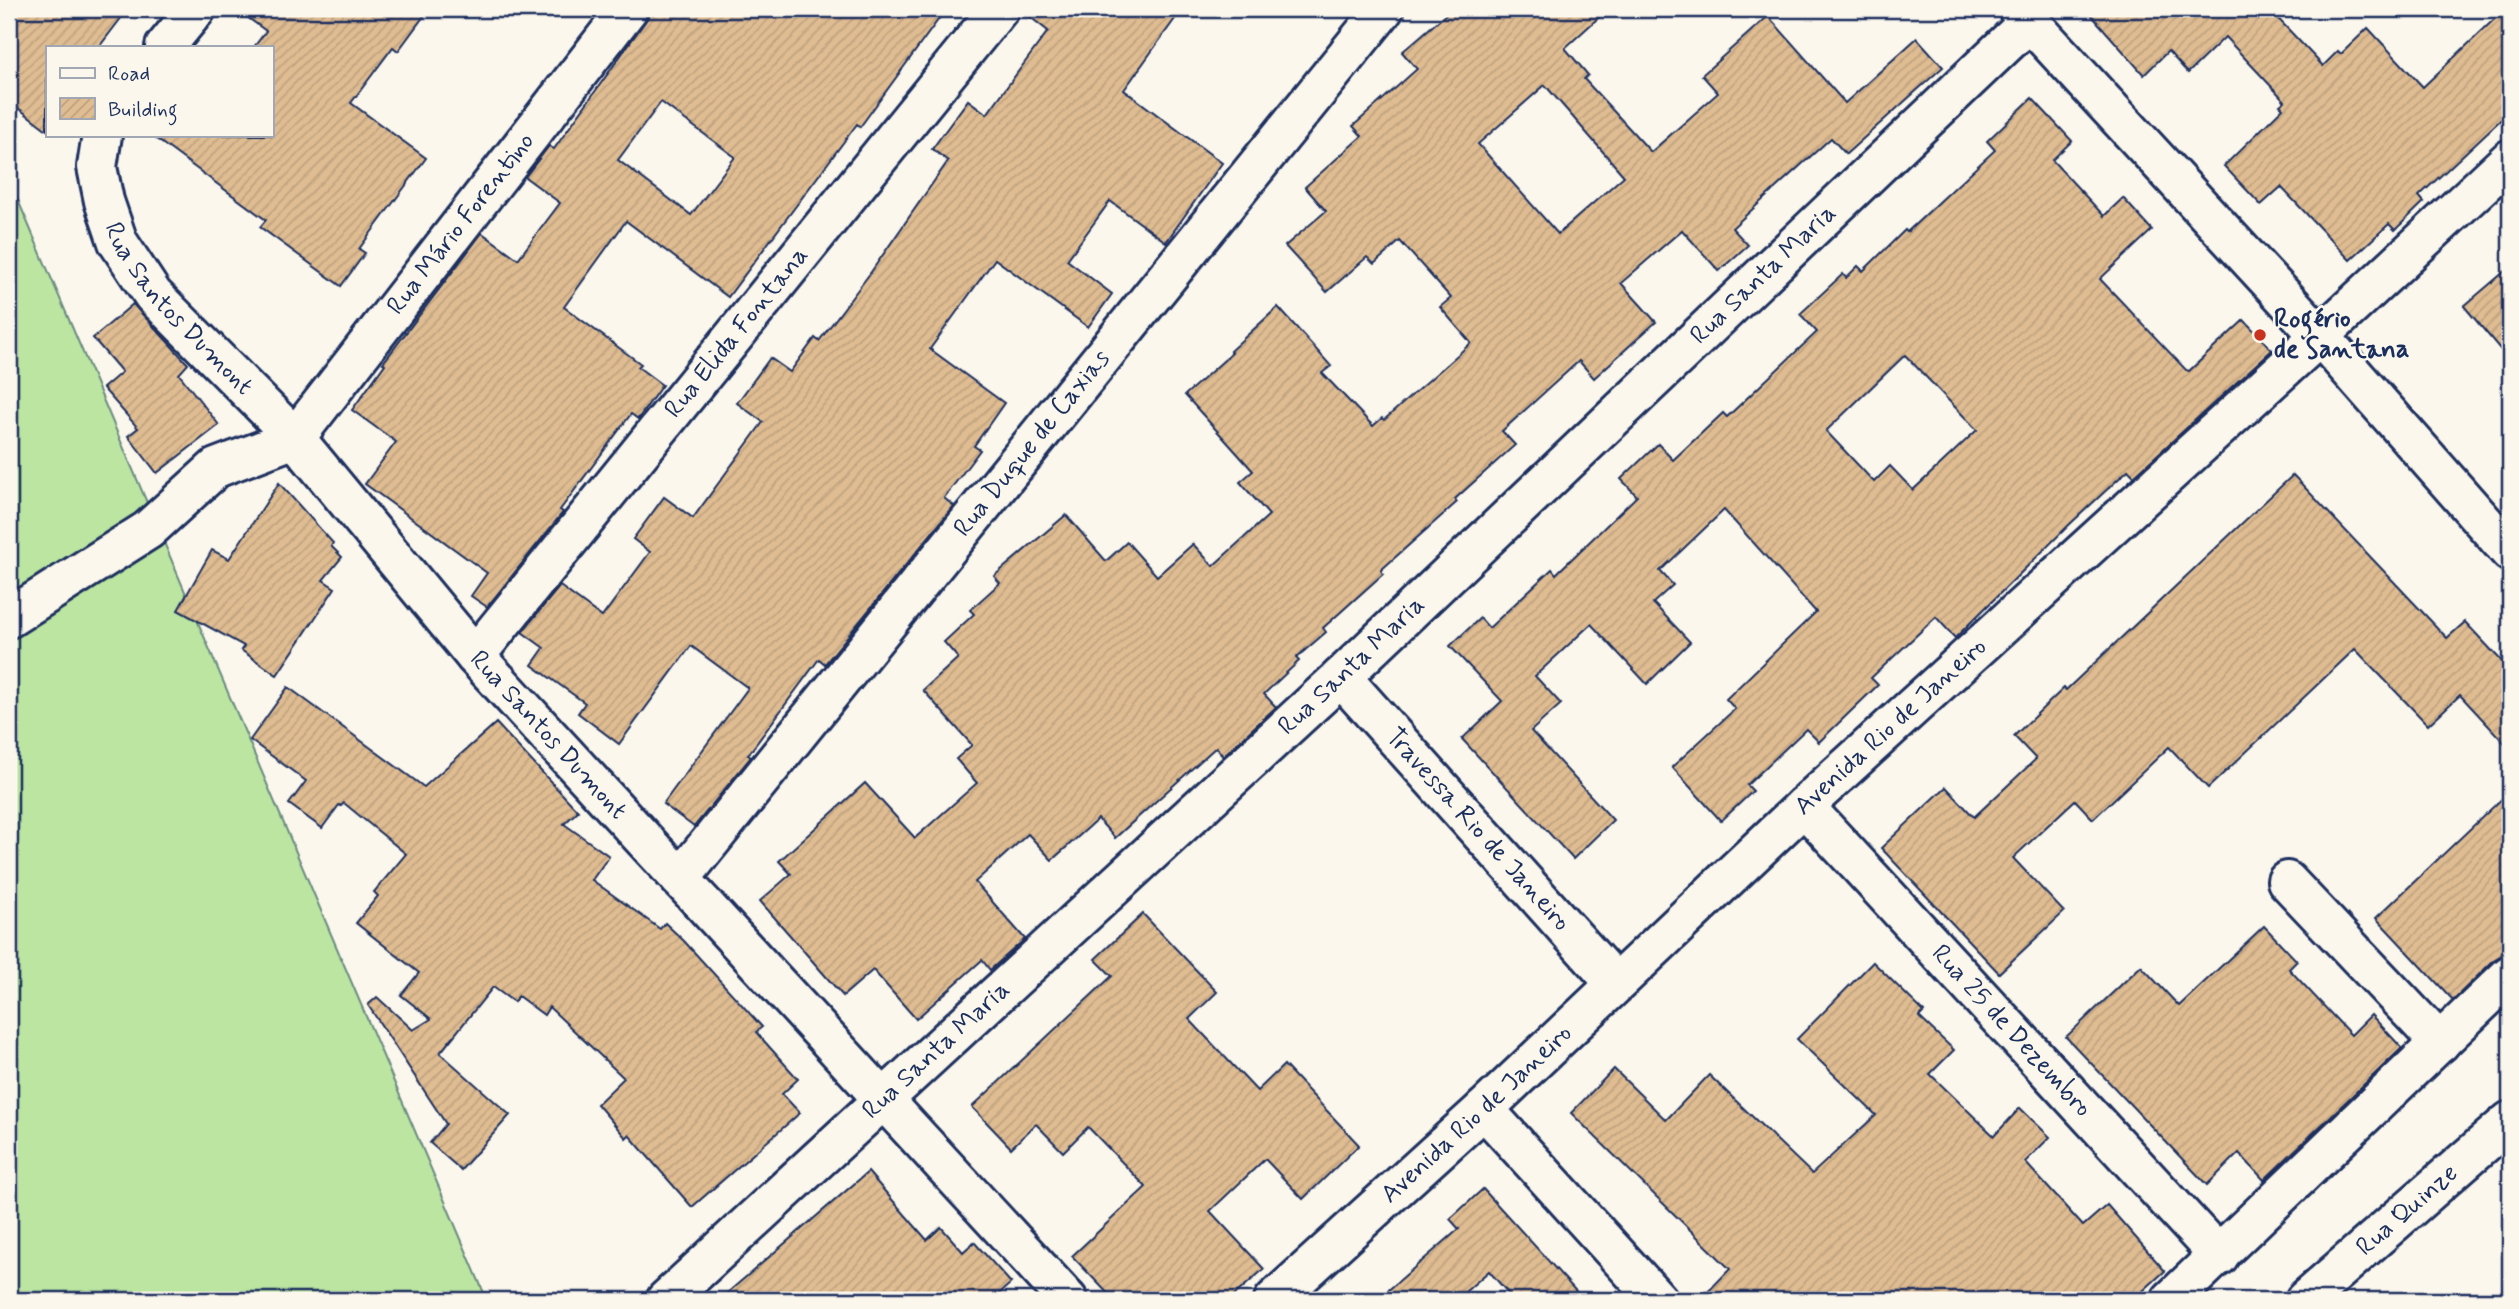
<svg xmlns="http://www.w3.org/2000/svg" width="2519" height="1309" font-family="Mynerve,sans-serif">
	<defs>
		<pattern id="building-hatch" width="6" height="6" patternUnits="userSpaceOnUse" patternTransform="scale(1.75)"><rect width="6" height="6" fill="#dfbc91"/><path d="M-1 1l2-2M0 6l6-6M5 7l2-2" fill="none" stroke="#bfa27f"/></pattern>
	</defs>
	<rect width="100%" height="100%" fill="#fbf7ec"/>
	<filter id="ink" filterUnits="userSpaceOnUse"><feTurbulence type="fractalNoise" baseFrequency=".0143" numOctaves="2"/><feDisplacementMap in="SourceGraphic" scale="14" xChannelSelector="R" yChannelSelector="G"/><feConvolveMatrix kernelMatrix="1 2 1 2 8 2 1 2 1" color-interpolation-filters="sRGB"/></filter>
	<g filter="url(#ink)">
		<polygon fill="#bbe5a1" stroke="#6b8a80" stroke-width="2" points="9,179 487,1300 9,1300"/>
		<g fill="url(#building-hatch)" stroke="#1b2f5e" stroke-width="2" fill-rule="evenodd">
			<polygon points="9,9 128,9 99,47 47,47 47,130 9,101"/>
			<polygon points="236,9 429,9 398,51 393,47 351,103 426,158 359,249 365,253 341,286 260,227 266,220 151,135 271,135 271,47 254,47 266,31"/>
			<path d="M654,9H946L860,127L857,124L728,297L626,221L564,307L641,364L638,367L662,385L638,419L631,414L560,510L563,512L487,607L471,596L487,573L365,484L396,442L352,410L385,364L383,363L482,233L518,259L560,203L525,177L549,146L554,149ZM661,102L735,157L691,215L618,160Z"/>
			<polygon points="1020,9 1182,9 1124,90 1222,163 1166,242 1110,201 1067,260 1112,294 1088,327 995,259 930,349 1004,403 974,446 980,450 944,498 954,506 825,664 819,659 748,755 751,757 694,827 663,804 748,688 691,646 619,744 578,713 585,703 532,665 544,648 522,632 560,586 602,617 650,552 633,539 664,497 693,518 763,422 737,403 770,358 790,372 815,338 819,341 871,272 948,161 932,149 968,100 987,114 1048,31"/>
			<path d="M1452,9H1608L1565,48L1588,75L1584,79L1651,152L1718,93L1702,75L1768,16L1845,103L1917,38L1943,67L1846,154L1831,138L1768,195L1732,228L1748,245L1719,271L1682,230L1621,283L1656,322L1594,378L1579,361L1502,431L1515,445L1455,499L1457,502L1381,570L1383,574L1323,628L1326,632L1296,658L1299,661L1264,694L1276,707L1223,756L1216,747L1115,838L1098,819L1052,860L1028,834L975,882L1025,939L990,970L982,960L916,1019L873,970L843,996L760,901L791,874L779,861L865,783L915,838L977,783L956,759L972,745L923,690L958,658L944,642L974,614L970,610L1000,583L994,576L1066,515L1106,561L1127,542L1157,576L1193,544L1213,566L1269,515L1240,482L1253,471L1185,395L1232,353L1230,351L1278,307L1331,366L1322,373L1373,426L1382,418L1384,420L1471,343L1440,307L1451,298L1400,241L1374,264L1367,257L1327,292L1285,246L1326,211L1305,187L1362,136L1353,126L1417,69L1402,52ZM1545,85L1624,176L1558,234L1478,144Z"/>
			<polygon points="2086,9 2269,9 2323,66 2338,51 2341,54 2368,28 2423,87 2505,9 2510,9 2510,111 2419,196 2424,202 2395,230 2389,224 2350,260 2281,187 2261,205 2224,166 2283,108 2280,105 2285,101 2225,37 2188,73 2168,51 2144,75"/>
			<path d="M2032,98L2072,141L2052,160L2104,216L2123,198L2152,230L2100,279L2186,370L2189,371L2244,320L2272,350L2134,476L2128,470L2069,525L1955,638L1936,617L1871,678L1878,685L1819,742L1806,729L1747,785L1753,791L1721,821L1672,767L1735,709L1726,699L1816,612L1724,510L1660,571L1673,585L1653,603L1690,642L1647,684L1591,624L1535,676L1561,704L1531,731L1613,820L1573,859L1462,739L1502,701L1450,646L1480,618L1489,628L1552,569L1556,574L1637,496L1621,479L1658,444L1673,460L1723,413L1727,417L1817,332L1800,314L1843,274L1846,278L1858,266L1863,271L1905,230L1907,232L1995,150L1987,141ZM1905,355L1977,430L1913,490L1890,466L1874,482L1826,431Z"/>
			<polygon points="2510,267 2510,361 2464,306"/>
			<polygon points="133,304 188,364 179,374 219,425 157,473 128,436 138,428 103,388 122,372 93,338"/>
			<polygon points="2293,475 2447,638 2465,622 2510,670 2510,749 2460,695 2428,725 2355,649 2208,788 2169,747 2093,819 2075,800 2013,858 2064,912 1999,973 1881,848 1946,787 1974,817 2036,759 2014,736 2064,688 2066,690"/>
			<polygon points="279,483 333,543 331,546 342,557 323,580 335,588 277,675 241,650 244,646 178,610 212,550 229,559"/>
			<polygon points="288,687 424,787 496,723 578,811 564,824 609,856 592,880 660,929 665,923 684,941 762,1027 756,1032 798,1079 782,1094 800,1113 692,1207 629,1135 626,1138 597,1104 624,1078 549,1007 544,1015 518,996 514,1002 493,987 440,1053 510,1115 461,1170 430,1143 446,1124 368,1005 377,997 413,1030 431,1019 401,995 419,973 356,923 378,896 374,892 406,854 344,803 341,806 339,805 322,828 289,804 306,781 250,740"/>
			<polygon points="2510,791 2510,954 2504,954 2495,959 2453,1000 2376,918"/>
			<polygon points="1143,914 1217,992 1189,1019 1257,1091 1284,1065 1359,1145 1303,1199 1265,1159 1210,1211 1264,1269 1229,1300 1114,1300 1072,1256 1146,1187 1088,1127 1063,1152 1036,1124 1011,1148 972,1107 1112,976 1095,959"/>
			<polygon points="2264,926 2297,961 2289,969 2351,1035 2371,1015 2402,1048 2264,1180 2239,1153 2207,1185 2066,1037 2141,966 2179,1006"/>
			<polygon points="1873,962 1924,1012 1919,1017 1954,1050 1930,1074 1994,1136 2020,1108 2050,1137 2025,1162 2083,1226 2107,1205 2165,1271 2133,1300 1700,1300 1730,1269 1571,1113 1614,1069 1666,1120 1709,1075 1812,1174 1876,1115 1797,1039"/>
			<polygon points="868,1172 927,1240 941,1227 963,1252 974,1242 1011,1283 992,1300 719,1300"/>
			<polygon points="1483,1189 1584,1300 1514,1300 1489,1271 1456,1300 1377,1300 1459,1229 1450,1219"/>
		</g>
		<g fill="none" stroke-linecap="round" stroke-linejoin="round">
			<defs>
				<g id="minor">
					<polyline points="2018,9 2320,336 2510,552"/>
					<polyline points="165,47 196,9"/>
					<path id="s1" d="M102,135L97,167L104,201L118,242L153,295L295,438L475,656L1068,1300"/>
					<path id="s2" d="M9,618L148,530L216,468L295,438L628,9"/>
					<path id="s3" d="M475,656L999,9"/>
					<path id="s4" d="M1341,677L1615,983"/>
					<path id="s5" d="M1804,806L2219,1256"/>
					<path id="s6" d="M680,879L1384,9"/>
					<polyline points="2287,881 2440,1043"/>
					<polyline points="1484,1109 1658,1300"/>
					<path id="s7" d="M666,1300L1341,677L2030,21"/>
					<path id="s8" d="M1274,1300L1484,1109L1804,806L2320,336L2510,159"/>
					<polyline points="2171,1300 2510,975"/>
					<path id="s9" d="M2305,1300L2510,1121"/>
				</g>
			</defs>
			<use href="#minor" stroke="#1b2f5e" stroke-width="44"/>
			<use href="#minor" stroke="#fbf7ec" stroke-width="38"/>
		</g>
	</g>
	<circle fill="#c8321e" stroke="#fbf7ec" stroke-width="2.5" cx="2260" cy="335" r="7"/>
	<g text-anchor="middle" dominant-baseline="central" stroke-width="5" stroke-linejoin="round" paint-order="stroke">
		<g font-size="26" fill="#1b2f5e" stroke="#fbf7ec">
			<text stroke="none"><textPath href="#s2" startOffset="612">Rua Mário Forentino</textPath></text>
			<text stroke="none"><textPath href="#s7" startOffset="1502">Rua Santa Maria</textPath></text>
			<text stroke="none"><textPath href="#s1" startOffset="200">Rua Santos Dumont</textPath></text>
			<text stroke="none"><textPath href="#s3" startOffset="416">Rua Elida Fontana</textPath></text>
			<text stroke="none"><textPath href="#s6" startOffset="560">Rua Duque de Caxias</textPath></text>
			<text stroke="none"><textPath href="#s7" startOffset="934">Rua Santa Maria</textPath></text>
			<text stroke="none"><textPath href="#s8" startOffset="842">Avenida Rio de Janeiro</textPath></text>
			<text stroke="none"><textPath href="#s1" startOffset="766">Rua Santos Dumont</textPath></text>
			<text stroke="none"><textPath href="#s4" startOffset="205">Travessa Rio de Janeiro</textPath></text>
			<text stroke="none"><textPath href="#s5" startOffset="306">Rua 25 de Dezembro</textPath></text>
			<text stroke="none"><textPath href="#s7" startOffset="368">Rua Santa Maria</textPath></text>
			<text stroke="none"><textPath href="#s8" startOffset="275">Avenida Rio de Janeiro</textPath></text>
			<text stroke="none"><textPath href="#s9" startOffset="136">Rua Quinze</textPath></text>
		</g>
		<g font-size="26" font-weight="bold" fill="#1b2f5e" stroke="#fbf7ec" text-anchor="start">
			<text x="2274" y="320">Rogério<tspan x="2274" dy="30">de Santana</tspan></text>
		</g>
	</g>
	<rect width="2519" height="1309" fill="none" stroke="#fbf7ec" stroke-width="35"/>
	<rect x="18" y="18" width="2484" height="1274" fill="none" stroke="#1b2f5e" stroke-width="2.5" filter="url(#ink)"/>
	<rect x="46" y="46" width="228" height="91" fill="#fbf7ec" stroke="#a1a7b3" stroke-width="2"/>
	<rect x="60" y="68" width="35" height="10" fill="#fbf7ec" stroke="#a1a7b3" stroke-width="2"/>
	<text x="108" y="80" font-size="21" fill="#1b2f5e">Road</text>
	<rect x="60" y="98" width="35" height="21" fill="url(#building-hatch)" stroke="#a1a7b3" stroke-width="2"/>
	<text x="108" y="116" font-size="21" fill="#1b2f5e">Building</text>
</svg>
